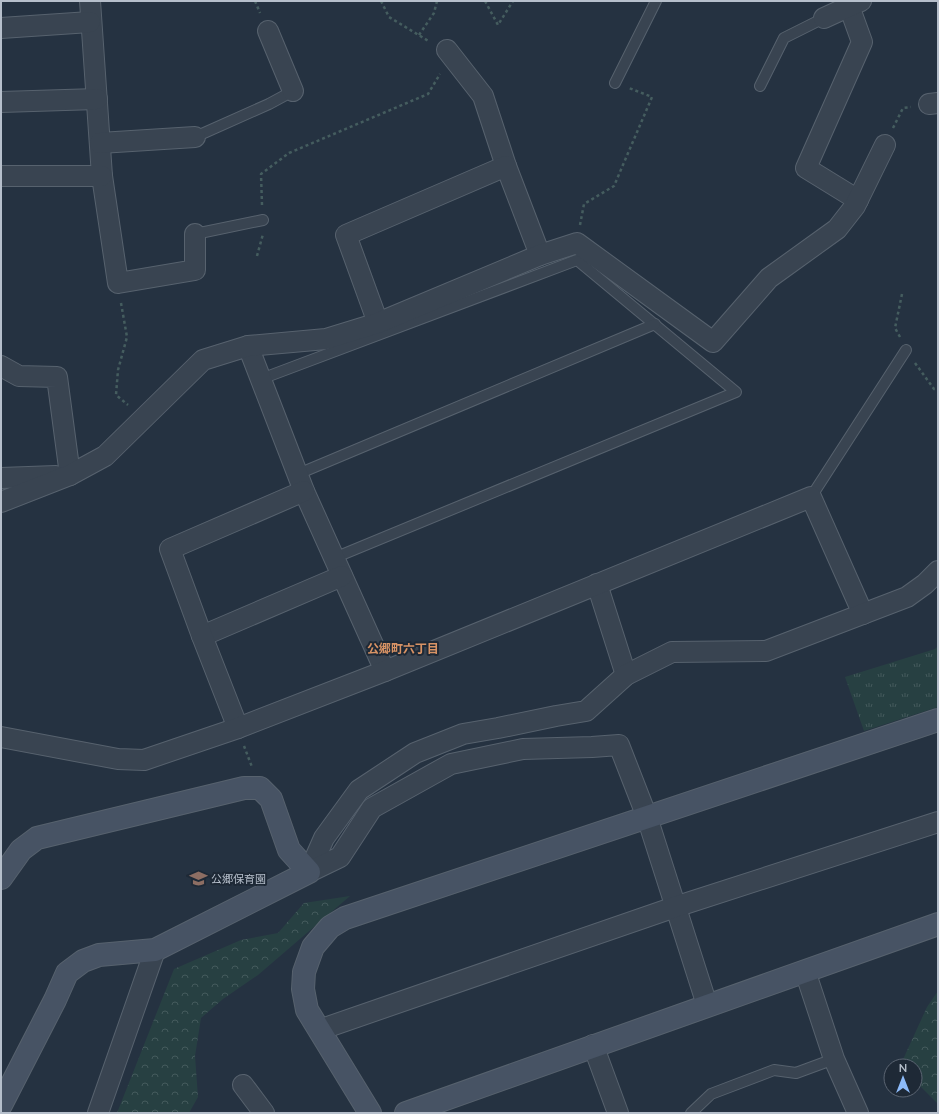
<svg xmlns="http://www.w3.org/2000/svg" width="939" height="1114" font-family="Lato,'Noto Sans JP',sans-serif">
	<defs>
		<pattern id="grass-tufts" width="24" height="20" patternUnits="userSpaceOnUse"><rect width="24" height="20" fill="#274042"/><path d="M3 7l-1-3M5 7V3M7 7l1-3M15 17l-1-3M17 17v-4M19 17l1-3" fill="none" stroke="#445a5c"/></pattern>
		<pattern id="forest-crowns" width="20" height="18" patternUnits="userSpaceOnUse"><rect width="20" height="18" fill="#274042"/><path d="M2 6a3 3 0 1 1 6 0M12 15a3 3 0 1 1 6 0" fill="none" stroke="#445a5c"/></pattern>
	</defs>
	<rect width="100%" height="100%" fill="#253241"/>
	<polygon fill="url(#grass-tufts)" points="938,646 938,707 864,731 845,677 935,649"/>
	<g fill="url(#forest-crowns)">
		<polygon points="350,896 258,975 223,999 201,1018 195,1056 198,1097 189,1113 117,1113 174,969 241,940 278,933 304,903"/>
		<polygon points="938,991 938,1104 915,1081 915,1066 900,1066 927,1007"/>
	</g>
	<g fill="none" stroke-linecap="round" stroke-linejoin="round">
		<defs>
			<g id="lane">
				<polyline points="615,83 656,1"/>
				<polyline points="760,86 784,38 824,18"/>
				<polyline points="195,137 269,104 293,91"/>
				<polyline points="195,234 263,220"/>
				<polyline points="261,379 577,260 736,392 334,558"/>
				<polyline points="298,474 655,324"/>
				<polyline points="811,497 906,350"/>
				<polyline points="691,1113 711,1094 774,1070 796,1073 834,1059"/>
			</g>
			<g id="street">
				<polyline points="90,1 102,176 118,283 195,270 195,234"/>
				<polyline points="849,6 862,42 806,168 858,200"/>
				<polyline points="824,18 861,1"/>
				<polyline points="1,28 90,22"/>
				<polyline points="268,31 293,91"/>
				<polyline points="447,50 483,96 506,166"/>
				<polyline points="1,102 97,99"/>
				<polyline points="929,104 938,103"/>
				<polyline points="100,143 195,137"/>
				<polyline points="1,176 102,176"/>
				<polyline points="378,323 346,235 506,166 540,255"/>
				<polyline points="248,346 304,491 385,671"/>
				<polyline points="1,366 19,376 57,377 70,475"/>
				<polyline points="1,478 56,476"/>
				<polyline points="1,502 70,475 105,456 203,360 248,346 326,339 378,323 540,255 577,243 713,342 769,278 837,229 855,206 885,145"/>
				<polyline points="597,584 626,675"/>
				<polyline points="202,636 342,576"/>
				<polyline points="238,728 202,636 170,549 304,491"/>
				<polyline points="1,737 118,759 144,760 238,728 385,671 811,497 863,614"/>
				<polyline points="309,872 324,838 359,790 415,753 463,734 498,728 556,716 586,711 626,675 672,652 766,651 907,597 925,584 938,571"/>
				<polyline points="309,872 340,857 372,808 451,764 523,749 592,747 619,745 647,817 707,1005"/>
				<polyline points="805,971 834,1059 858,1113"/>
				<polyline points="319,1030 675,907 938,822"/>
				<polyline points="593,1045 618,1113"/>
				<polyline points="243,1085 264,1113"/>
				<polyline points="98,1113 155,950"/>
			</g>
			<g id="secondary">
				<polyline points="1,878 21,850 37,838 244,788 260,788 271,799 289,850 309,872 155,950 99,955 83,961 67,973 55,1000 1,1105"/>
				<polyline points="370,1113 307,1010 303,989 304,972 313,947 330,927 345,918 938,720"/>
				<polyline points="406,1113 938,924"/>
			</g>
		</defs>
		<use href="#lane" stroke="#57626e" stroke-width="12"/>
		<use href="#street" stroke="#57626e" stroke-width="22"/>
		<use href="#secondary" stroke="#57626e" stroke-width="24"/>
		<g stroke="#455d5f" stroke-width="2.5" stroke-dasharray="3 3" stroke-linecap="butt">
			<polyline points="255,1 260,13"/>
			<polyline points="381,1 389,17 430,42"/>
			<polyline points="485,1 498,25 513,1"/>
			<polyline points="419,35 434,13 437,1"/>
			<polyline points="893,128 903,108 911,107"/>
			<polyline points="262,205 261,174 289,153 428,94 440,74"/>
			<polyline points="580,225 584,204 614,186 652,97 629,88"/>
			<polyline points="257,256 263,234"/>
			<polyline points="121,303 127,337 118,370 116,395 128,405"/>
			<polyline points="900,337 895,328 902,294"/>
			<polyline points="915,363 934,389 938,389"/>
			<polyline points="244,746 252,767"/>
		</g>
		<use href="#lane" stroke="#394451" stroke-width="10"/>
		<use href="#street" stroke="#394451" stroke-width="20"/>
		<use href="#secondary" stroke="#475364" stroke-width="22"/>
	</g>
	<defs>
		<symbol id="school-bare" viewBox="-9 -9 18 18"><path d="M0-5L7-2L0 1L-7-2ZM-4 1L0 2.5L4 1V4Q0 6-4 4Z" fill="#8d6e63" stroke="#1e2936" stroke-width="2.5" paint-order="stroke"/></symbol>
	</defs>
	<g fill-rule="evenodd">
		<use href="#school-bare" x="186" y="866" width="25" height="25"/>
	</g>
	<g text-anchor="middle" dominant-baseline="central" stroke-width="4" stroke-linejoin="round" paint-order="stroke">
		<g font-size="11" fill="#b6bfcb" stroke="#1e2936" text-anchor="start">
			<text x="211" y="878">公郷保育園</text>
		</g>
		<g font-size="12" font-weight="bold" fill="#d89365" stroke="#1e2936">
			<text x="403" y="648">公郷町六丁目</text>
		</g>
	</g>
	<rect width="939" height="1114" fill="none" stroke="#b6bfcb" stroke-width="4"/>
	<g transform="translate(903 1078)"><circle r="19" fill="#1e2936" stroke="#5b6572"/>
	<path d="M0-3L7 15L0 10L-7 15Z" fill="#8dbbfa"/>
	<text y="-6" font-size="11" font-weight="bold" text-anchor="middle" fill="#b6bfcb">N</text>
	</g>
</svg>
